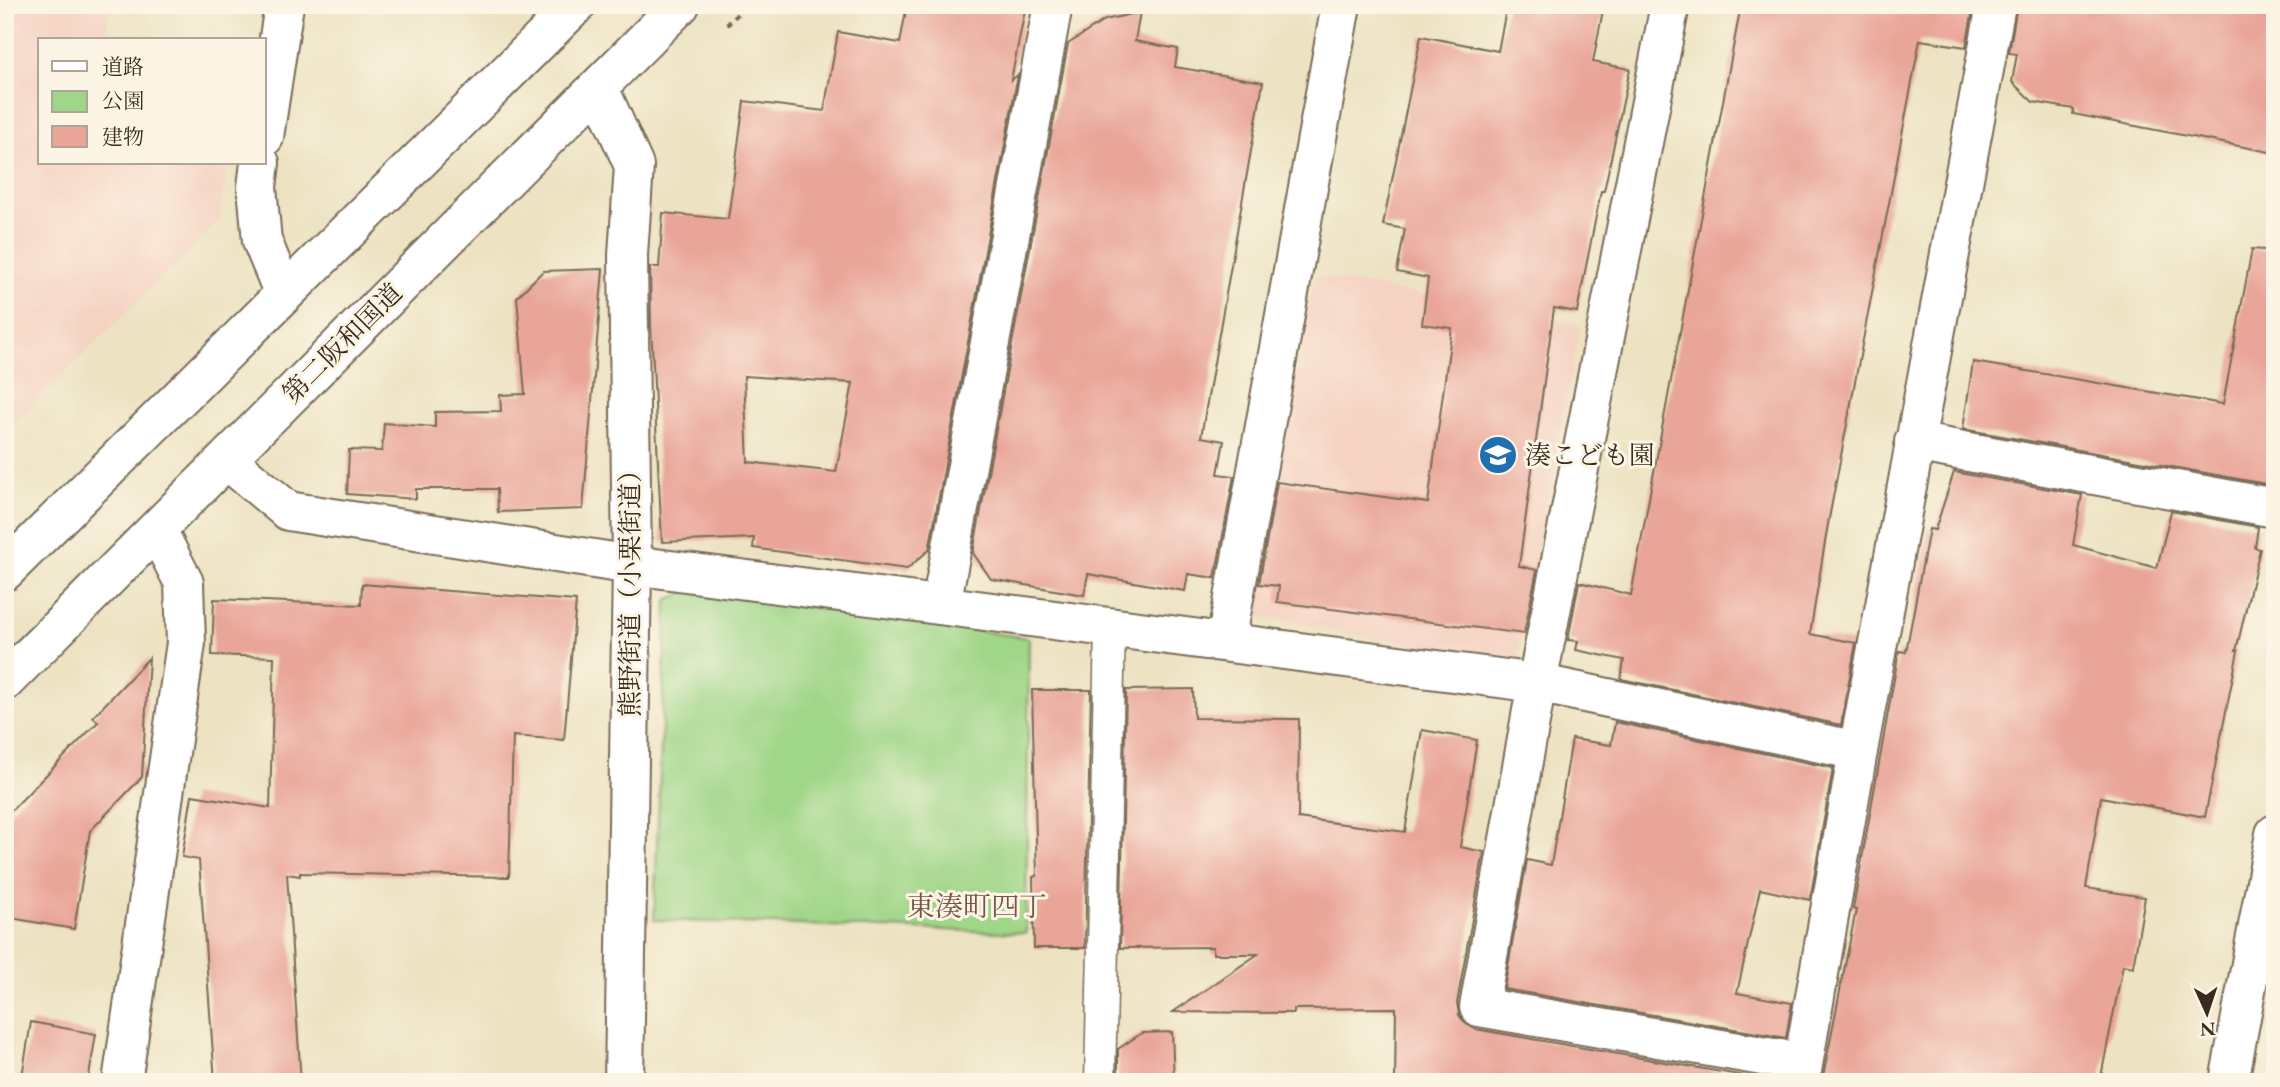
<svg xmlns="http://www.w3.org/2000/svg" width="2280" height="1087" font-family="'EB Garamond','Noto Serif JP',serif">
	<rect width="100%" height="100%" fill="#fcf5e5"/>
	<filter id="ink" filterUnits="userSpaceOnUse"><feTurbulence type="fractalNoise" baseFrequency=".0143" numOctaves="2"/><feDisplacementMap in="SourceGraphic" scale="14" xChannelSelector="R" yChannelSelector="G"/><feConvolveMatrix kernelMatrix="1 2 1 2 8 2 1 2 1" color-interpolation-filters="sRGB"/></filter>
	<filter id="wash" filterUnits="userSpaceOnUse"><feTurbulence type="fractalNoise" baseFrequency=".00686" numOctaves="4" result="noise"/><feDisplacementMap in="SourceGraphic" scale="28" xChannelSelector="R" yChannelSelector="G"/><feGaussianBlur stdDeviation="1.57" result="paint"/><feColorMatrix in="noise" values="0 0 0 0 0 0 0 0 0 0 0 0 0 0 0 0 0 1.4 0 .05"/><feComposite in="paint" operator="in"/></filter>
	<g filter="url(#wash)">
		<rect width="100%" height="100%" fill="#ede3c3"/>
		<g fill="#f5d2c2">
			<polygon points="5,5 109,5 106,40 40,40 40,163 228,163 219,221 5,432"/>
			<polygon points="1315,275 1581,325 1516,665 1251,614"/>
		</g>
		<polygon fill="#9fd687" stroke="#6d8052" stroke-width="2" points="691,590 1029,638 1026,933 654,920 667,600"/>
		<g id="blocks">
			<g fill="#e9a598" fill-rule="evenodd">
				<path d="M907,5H1026L1011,80L1018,75L929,550L907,569L753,548L754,538L662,542L651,325L650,267H659L663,213L728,219L744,101L824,111L838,32L900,43ZM744,376L853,383L836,472L748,462Z"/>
				<polygon points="1507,5 1604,5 1593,62 1630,69 1604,191 1601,191 1577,312 1554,308 1519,566 1537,570 1524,634 1277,602 1279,586 1259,584 1277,482 1428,503 1452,328 1422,324 1428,278 1397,272 1405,229 1383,225 1421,36 1498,51"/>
				<polygon points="1741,5 1974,5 1966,47 1920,40 1828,524 1810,634 1856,643 1841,725 1621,679 1624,660 1576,650 1578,641 1568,640 1579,582 1631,595"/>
				<polygon points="2017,5 2275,5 2275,153 2073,114 2074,109 2033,102 2012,82 2017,54 2009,53"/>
				<polygon points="1140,12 1135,41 1178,49 1175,67 1263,82 1201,437 1224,441 1218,474 1234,476 1215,578 1188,574 1185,591 1088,574 1084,595 991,579 973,553 1068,44 1105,20"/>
				<polygon points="2252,249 2275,251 2275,434 2266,484 1963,429 1973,362 2223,404"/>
				<polygon points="603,269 583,509 498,512 497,489 416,489 416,499 347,494 349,450 382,451 384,423 435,427 435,412 501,411 500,395 525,394 517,297 543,271"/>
				<polygon points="1954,472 2082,495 2073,545 2157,568 2171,511 2258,527 2255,548 2260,549 2236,651 2238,651 2205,817 2101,797 2086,888 2145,897 2133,967 2123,965 2100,1082 1822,1082 1856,910 1853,909 1899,651 1906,652 1929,529 1935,530"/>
				<polygon points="362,584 576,601 564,740 513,736 509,877 300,873 300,876 287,874 301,1082 215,1082 199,860 182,857 192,795 270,808 274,657 212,655 214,599 361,605"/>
				<polygon points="149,658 142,777 90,831 74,929 5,917 5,817 98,722 93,717"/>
				<polygon points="1193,689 1194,718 1299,719 1298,818 1405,832 1422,730 1477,740 1460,847 1484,852 1457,1003 1459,1015 1466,1024 1475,1029 1779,1082 1395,1082 1396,1008 1294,1009 1294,1013 1173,1012 1258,954 1213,954 1213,947 1120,948 1126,690"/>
				<polygon points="1032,690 1091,690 1085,948 1034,948 1033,877 1037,876"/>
				<polygon points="1615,722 1833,768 1810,900 1760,889 1737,993 1792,1003 1786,1038 1504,989 1527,860 1551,865 1572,739 1611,745"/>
				<polygon points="31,1022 96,1034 88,1082 21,1082"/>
				<polygon points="1172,1032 1174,1082 1118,1082 1118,1049 1142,1033"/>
			</g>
		</g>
	</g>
	<g filter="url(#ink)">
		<use href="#blocks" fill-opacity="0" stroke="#796b58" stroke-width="2"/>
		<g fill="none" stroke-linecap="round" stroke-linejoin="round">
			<defs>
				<polyline id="service" points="1100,1082 1110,627"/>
				<g id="minor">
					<polyline points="1670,5 1537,683 1479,1007 1803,1063"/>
					<polyline points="604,99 634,166 628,255 632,565 624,1082"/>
					<polyline points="264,137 284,5"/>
					<polyline points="260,163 257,187 262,241 279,282"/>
					<polyline points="1914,442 2275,508"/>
					<polyline points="239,470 288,511 632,565 1537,683 1858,751"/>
					<polyline points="941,605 1053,5"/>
					<polyline points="1226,642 1341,5"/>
					<polyline points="122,1082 186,643 184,583 161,538"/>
					<polyline points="1800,1082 1858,751 1996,5"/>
				</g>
				<polyline id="tertiary" points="2229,1082 2275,834"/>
				<g id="motorway">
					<polyline points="5,571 576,5"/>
					<polyline points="5,681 680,5"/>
				</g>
			</defs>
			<use href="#service" stroke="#796b58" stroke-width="33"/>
			<use href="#minor" stroke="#796b58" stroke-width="42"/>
			<use href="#tertiary" stroke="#796b58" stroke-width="42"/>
			<use href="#motorway" stroke="#796b58" stroke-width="42"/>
			<polyline stroke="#796b58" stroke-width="4.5" stroke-dasharray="5 5" stroke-linecap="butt" points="727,25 746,5"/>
			<use href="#service" stroke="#fff" stroke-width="30"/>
			<use href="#minor" stroke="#fff" stroke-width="38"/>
			<use href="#tertiary" stroke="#fff" stroke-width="38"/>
			<use href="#motorway" stroke="#fff" stroke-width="38"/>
		</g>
	</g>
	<defs>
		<symbol id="school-disc" viewBox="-11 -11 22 22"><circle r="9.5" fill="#1f6fb2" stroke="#fcf5e5"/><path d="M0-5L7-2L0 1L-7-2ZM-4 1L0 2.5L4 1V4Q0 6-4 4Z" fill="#fff"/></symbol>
	</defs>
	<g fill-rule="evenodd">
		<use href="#school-disc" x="1476" y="433" width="44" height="44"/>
	</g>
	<g text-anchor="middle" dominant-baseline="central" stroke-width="6" stroke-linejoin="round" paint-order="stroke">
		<g font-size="26" fill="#3b2a1e" stroke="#fcf5e5">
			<text transform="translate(342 343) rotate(-45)">第二阪和国道</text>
			<text transform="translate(630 587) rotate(-90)">熊野街道（小栗街道）</text>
		</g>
		<g font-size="26" fill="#3b2a1e" stroke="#fcf5e5" text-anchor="start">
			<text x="1525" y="455">湊こども園</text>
		</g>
		<g font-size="28" fill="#785549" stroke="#fcf5e5">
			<text x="977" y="906">東湊町四丁</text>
		</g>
	</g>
	<rect width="2280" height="1087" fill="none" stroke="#fcf5e5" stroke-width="28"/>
	<rect x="38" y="38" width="228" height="126" fill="#fcf5e5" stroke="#afa495" stroke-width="2"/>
	<rect x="52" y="61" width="35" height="10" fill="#ffffff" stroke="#afa495" stroke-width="2"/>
	<text x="102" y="74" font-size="21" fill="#3b2a1e">道路</text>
	<rect x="52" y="91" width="35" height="21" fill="#9fd687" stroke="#afa495" stroke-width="2"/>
	<text x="102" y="108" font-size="21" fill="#3b2a1e">公園</text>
	<rect x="52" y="126" width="35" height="21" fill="#e9a598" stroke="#afa495" stroke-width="2"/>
	<text x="102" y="144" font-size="21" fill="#3b2a1e">建物</text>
	<g transform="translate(2207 1013) rotate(177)" stroke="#fcf5e5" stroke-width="5" paint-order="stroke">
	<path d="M0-5L12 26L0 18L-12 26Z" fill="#3b2a1e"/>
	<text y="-10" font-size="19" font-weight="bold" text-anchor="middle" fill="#3b2a1e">N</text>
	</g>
</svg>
